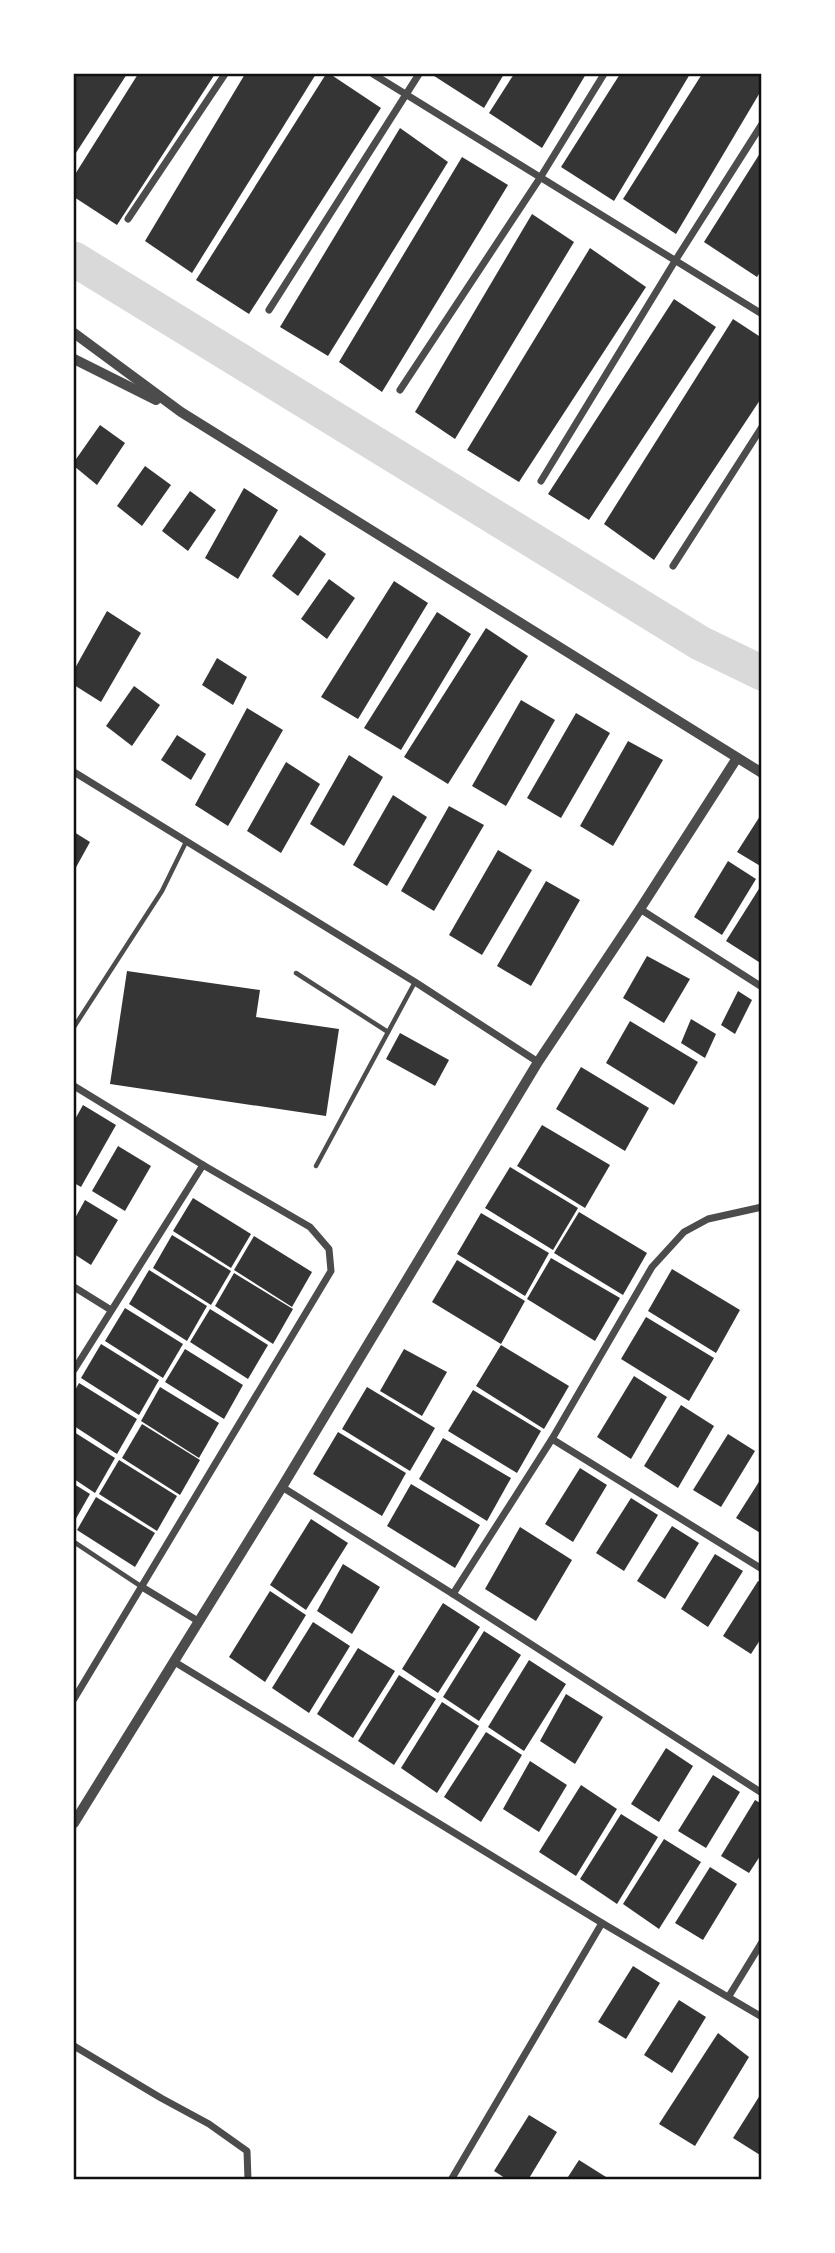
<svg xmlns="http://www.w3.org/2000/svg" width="835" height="2253" font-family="'Roboto Condensed',sans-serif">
	<rect width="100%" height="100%" fill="#fff"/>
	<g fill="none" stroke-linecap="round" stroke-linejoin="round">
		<polyline stroke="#d9d9d9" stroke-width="35" points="74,259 700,643 762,673"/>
	</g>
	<g fill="#353535">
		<polygon points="74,74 127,74 74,156"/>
		<polygon points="138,74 215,74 117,225 74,197 74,176"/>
		<polygon points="245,74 316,74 192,273 145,241"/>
		<polygon points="326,74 330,74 381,108 249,314 196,280"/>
		<polygon points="431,74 504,74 484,108"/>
		<polygon points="514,74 586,74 542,148 489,113"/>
		<polygon points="620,74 690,74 614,201 561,167"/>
		<polygon points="702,74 762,74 762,89 676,234 623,199"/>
		<polygon points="400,128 448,162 328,356 280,327"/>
		<polygon points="762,150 762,269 757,277 704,242"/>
		<polygon points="462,157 508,185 382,392 339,362"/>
		<polygon points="532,214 574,242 455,439 415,412"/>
		<polygon points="590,248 646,287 519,482 467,450"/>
		<polygon points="674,299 716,327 589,520 548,494"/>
		<polygon points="733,319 762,338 762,397 654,560 604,524"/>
		<polygon points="100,425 125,443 97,485 74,466 74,462"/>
		<polygon points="145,466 171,485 142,526 117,506"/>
		<polygon points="244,488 278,510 238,579 205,558"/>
		<polygon points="190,491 216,510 188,551 162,531"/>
		<polygon points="300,535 326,554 298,596 272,576"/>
		<polygon points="329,579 355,598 327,639 301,619"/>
		<polygon points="394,581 428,603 358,719 321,697"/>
		<polygon points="107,611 141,633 101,702 74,685 74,670"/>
		<polygon points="437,612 471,634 401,750 364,728"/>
		<polygon points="486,628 528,656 448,784 404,757"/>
		<polygon points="217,658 247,677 233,705 202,685"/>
		<polygon points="134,686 160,705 132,746 106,726"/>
		<polygon points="521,700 555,720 506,806 472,786"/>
		<polygon points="247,708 283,730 228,826 195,805"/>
		<polygon points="576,713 610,733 561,818 527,798"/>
		<polygon points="177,735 206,754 191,780 161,760"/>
		<polygon points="628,741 663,760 613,846 580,826"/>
		<polygon points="349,755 383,777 344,846 310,824"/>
		<polygon points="286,762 320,784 281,853 247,831"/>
		<polygon points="393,795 427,817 387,886 353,865"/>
		<polygon points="449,806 484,825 434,911 401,891"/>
		<polygon points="762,813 762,867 737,852"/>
		<polygon points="74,832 90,842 74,871"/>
		<polygon points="498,850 532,870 482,955 449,935"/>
		<polygon points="728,861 756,879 722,935 694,917"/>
		<polygon points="546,881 580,900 531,986 497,966"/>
		<polygon points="762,884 762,964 726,941"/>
		<polygon points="647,956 690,979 664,1023 623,998"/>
		<polygon points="127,971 260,990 256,1017 339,1029 326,1116 110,1084"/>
		<polygon points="738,991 752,1000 735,1034 721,1025"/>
		<polygon points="691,1019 716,1034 705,1058 681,1043"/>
		<polygon points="630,1021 698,1062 674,1105 606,1063"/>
		<polygon points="400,1033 449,1060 435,1086 386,1059"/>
		<polygon points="581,1067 649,1108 625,1151 556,1109"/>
		<polygon points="83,1105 116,1125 81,1187 74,1183 74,1121"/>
		<polygon points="542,1125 610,1165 585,1208 517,1166"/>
		<polygon points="118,1146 151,1166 125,1211 92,1191"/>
		<polygon points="510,1167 578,1208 553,1250 485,1208"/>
		<polygon points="193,1198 251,1234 231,1268 173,1231"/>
		<polygon points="85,1200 118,1220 91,1265 74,1254 74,1220"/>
		<polygon points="579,1212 647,1253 623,1295 554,1253"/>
		<polygon points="481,1213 549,1253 525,1296 457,1254"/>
		<polygon points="172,1235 231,1271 211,1305 153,1268"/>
		<polygon points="254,1236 312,1272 292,1307 234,1270"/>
		<polygon points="551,1258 620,1298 595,1341 527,1299"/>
		<polygon points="457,1260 525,1301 501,1344 432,1302"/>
		<polygon points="672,1269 740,1310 716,1353 648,1311"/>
		<polygon points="149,1270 207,1306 187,1341 129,1304"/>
		<polygon points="234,1273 293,1309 273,1344 215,1306"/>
		<polygon points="125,1308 183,1344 163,1378 105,1341"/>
		<polygon points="210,1309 268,1345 248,1379 190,1342"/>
		<polygon points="646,1317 714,1358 689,1401 621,1359"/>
		<polygon points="101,1344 159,1380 139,1415 81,1378"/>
		<polygon points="501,1345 569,1386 544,1429 476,1386"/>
		<polygon points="185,1349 243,1385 224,1419 165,1382"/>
		<polygon points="404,1349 447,1372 422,1416 380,1391"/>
		<polygon points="634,1376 667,1397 631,1459 597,1437"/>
		<polygon points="79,1383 137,1419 117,1454 74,1426 74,1392"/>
		<polygon points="160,1387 219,1423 199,1458 141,1421"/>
		<polygon points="367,1387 435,1428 410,1471 342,1429"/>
		<polygon points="473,1390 541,1431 517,1473 448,1431"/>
		<polygon points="681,1405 714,1426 678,1488 644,1466"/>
		<polygon points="142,1424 200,1460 180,1495 122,1458"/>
		<polygon points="74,1432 115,1458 95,1493 74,1479"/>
		<polygon points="338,1432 406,1473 382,1516 313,1474"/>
		<polygon points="728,1434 755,1451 721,1507 693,1490"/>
		<polygon points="443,1438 511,1478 487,1521 419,1479"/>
		<polygon points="119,1460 177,1496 157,1531 99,1494"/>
		<polygon points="580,1468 607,1485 573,1542 545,1524"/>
		<polygon points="762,1477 762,1534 736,1518"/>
		<polygon points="74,1484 90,1494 74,1522"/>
		<polygon points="411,1484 480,1525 455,1568 387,1526"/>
		<polygon points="96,1497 155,1533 135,1567 77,1530"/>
		<polygon points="631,1498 658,1515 624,1571 596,1553"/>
		<polygon points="311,1519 348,1543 306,1610 270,1585"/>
		<polygon points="672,1526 699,1543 665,1599 637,1581"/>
		<polygon points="520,1527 572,1560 536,1621 485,1589"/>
		<polygon points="715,1554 743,1571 708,1627 681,1609"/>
		<polygon points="343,1564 380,1587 352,1634 317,1611"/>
		<polygon points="758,1581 762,1583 762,1637 751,1654 723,1636"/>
		<polygon points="270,1591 306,1615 265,1682 229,1657"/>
		<polygon points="443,1603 480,1627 438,1693 402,1669"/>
		<polygon points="313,1622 350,1646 309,1713 272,1688"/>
		<polygon points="484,1631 521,1655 479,1721 443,1697"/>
		<polygon points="358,1648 395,1671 353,1738 317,1714"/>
		<polygon points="529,1660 566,1684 524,1751 488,1727"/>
		<polygon points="399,1675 436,1699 394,1765 358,1741"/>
		<polygon points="566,1694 603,1717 575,1764 540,1741"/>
		<polygon points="442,1702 479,1726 437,1793 401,1768"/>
		<polygon points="486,1732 522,1755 481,1822 444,1797"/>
		<polygon points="666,1748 693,1766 659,1822 631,1804"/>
		<polygon points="530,1761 567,1785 539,1832 503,1809"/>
		<polygon points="713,1775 740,1792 706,1848 678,1831"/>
		<polygon points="581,1785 617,1809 576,1876 539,1852"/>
		<polygon points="755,1800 762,1804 762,1853 749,1873 721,1856"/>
		<polygon points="621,1814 658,1837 617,1904 580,1879"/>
		<polygon points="664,1839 701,1862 659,1929 623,1904"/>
		<polygon points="710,1867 737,1884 703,1940 675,1923"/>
		<polygon points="633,1966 660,1983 626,2039 598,2022"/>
		<polygon points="679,2000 706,2017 672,2073 644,2055"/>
		<polygon points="718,2033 749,2057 695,2146 659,2124"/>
		<polygon points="762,2092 762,2154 760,2155 733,2138"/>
		<polygon points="529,2115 557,2132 528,2180 508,2180 494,2171"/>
		<polygon points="579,2160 606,2177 604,2180 566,2180"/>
	</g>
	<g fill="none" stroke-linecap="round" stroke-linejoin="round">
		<g stroke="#4c4c4c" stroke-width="4.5">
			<polyline points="296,973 388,1032"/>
			<polyline points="74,1027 162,891 186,842"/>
			<polyline points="316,1166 415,982"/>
			<polyline points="74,1542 142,1587"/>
		</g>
		<g stroke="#4c4c4c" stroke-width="7">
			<polyline points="373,74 762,314"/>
			<polyline points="128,219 225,74"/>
			<polyline points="269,310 419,74"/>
			<polyline points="400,390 540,178 604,74"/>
			<polyline points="541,481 675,261 762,124"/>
			<polyline points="673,566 762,427"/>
			<polyline points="74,772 415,982 538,1062"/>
			<polyline points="640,909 762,987"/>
			<polyline points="74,1086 203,1165 310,1227 329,1249 331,1271 74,1699"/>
			<polyline points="74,1287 111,1310"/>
			<polyline points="74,1370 203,1165"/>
			<polyline points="552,1439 762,1569"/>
			<polyline points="282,1487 453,1594 762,1793"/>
			<polyline points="142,1587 198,1621"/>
			<polyline points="453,1594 552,1439 652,1267 684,1232 708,1219 762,1207"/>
			<polyline points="173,1661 602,1923 762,2017"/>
			<polyline points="729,1996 762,1942"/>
			<polyline points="74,2046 161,2098 209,2124 247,2151 248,2180"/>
			<polyline points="451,2180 602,1923"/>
		</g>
		<g stroke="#4c4c4c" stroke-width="10">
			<polyline points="74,333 181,412 762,773"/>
			<polyline points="74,359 156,400"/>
			<polyline points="74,1823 282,1487 538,1062 640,909 737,758"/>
		</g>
	</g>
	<rect width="835" height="2253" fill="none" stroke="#ffffff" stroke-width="150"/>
	<rect x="75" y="75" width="685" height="2103" fill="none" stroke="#111" stroke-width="2.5"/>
</svg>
